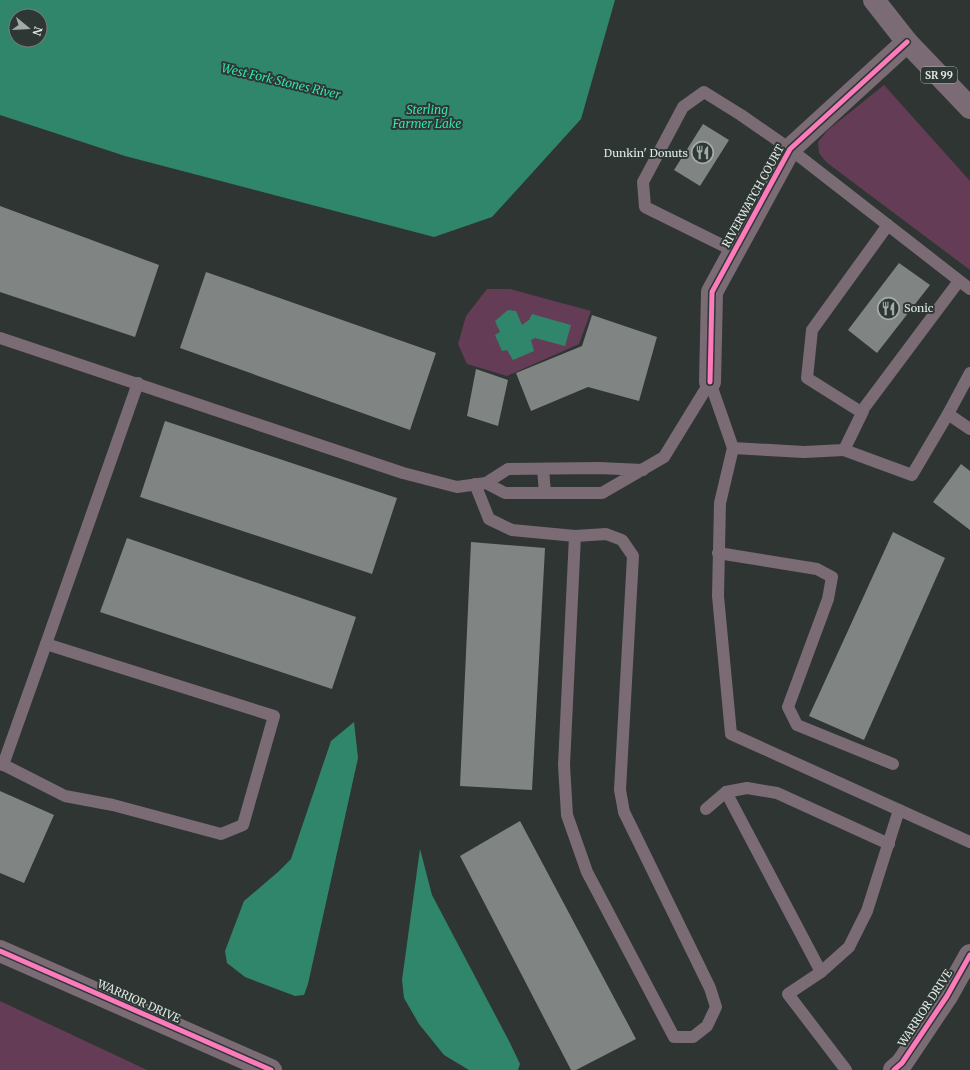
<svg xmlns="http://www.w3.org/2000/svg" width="970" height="1070" font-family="Merriweather,serif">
	<rect width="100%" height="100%" fill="#2f3532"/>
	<g fill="#653c56">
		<polygon points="884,85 970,181 970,270 826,162 819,153 818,142 828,130"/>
		<polygon points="487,289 510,289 591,311 579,344 507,376 467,364 458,344 466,316"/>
		<polygon points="0,1001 147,1070 0,1070"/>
	</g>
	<g fill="#30866a" fill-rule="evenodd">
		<path d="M0,0H615L581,119L492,217L434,237L125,156L0,115ZM16,16H40V40H16Z"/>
		<polygon points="508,310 516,311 522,325 529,320 532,314 571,325 565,346 535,338 531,340 534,351 513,360 507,350 502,351 495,335 500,332 495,321"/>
		<polygon points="354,722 358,758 308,984 304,995 295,996 245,977 227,963 225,951 244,901 278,872 291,859 331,741"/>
		<polygon points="420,849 432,895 510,1043 520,1064 518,1070 469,1070 444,1055 419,1024 404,998 402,980"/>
	</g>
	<g fill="#808583">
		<polygon points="703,124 729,140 700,186 674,170"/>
		<polygon points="0,206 159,265 135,337 0,292"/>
		<polygon points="899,263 930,285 877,353 848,330"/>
		<polygon points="206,272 436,353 410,430 180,348"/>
		<polygon points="592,315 657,337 639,401 588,387 531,411 516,373 582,346"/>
		<polygon points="476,369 508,380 498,426 467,416"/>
		<polygon points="165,421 397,498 372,574 140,497"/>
		<polygon points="961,464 970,471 970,530 933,502"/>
		<polygon points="893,532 945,558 864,740 809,716"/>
		<polygon points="127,538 356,617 332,689 100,612"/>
		<polygon points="471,542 545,548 532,790 460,786"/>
		<polygon points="0,791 54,815 24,883 0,873"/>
		<polygon points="520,821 636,1039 576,1070 571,1070 460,856"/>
	</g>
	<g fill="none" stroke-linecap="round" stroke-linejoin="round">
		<g stroke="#7a6b74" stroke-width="12">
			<polyline points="888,225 812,330 807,378 861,412 959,281"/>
			<polyline points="734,251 645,207 643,182 683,107 704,92 741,115 790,149 970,289"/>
			<polyline points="0,338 403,473 457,487 486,483"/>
			<polyline points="970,373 948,414 970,429"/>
			<polyline points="710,382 733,448 720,503 718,596 731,734 970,842"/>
			<polyline points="733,448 804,452 844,450 863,411"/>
			<polyline points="844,450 912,475 948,414"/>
			<polyline points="543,469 545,493"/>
			<polyline points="643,470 599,468 508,469 486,483 505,493 602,493 664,457 710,382"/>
			<polyline points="475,484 489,519 512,530 575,536 564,765 567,815 587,872 674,1037 693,1037 707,1026 716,1007 710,988 624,812 620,790 633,556 622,540 606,534 575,536"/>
			<polyline points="718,553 817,569 832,577 828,599 788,707 797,725 893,764"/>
			<polyline points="0,763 65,796 113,805 221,834 243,825 274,716 46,644 138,383"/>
			<polyline points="3,765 46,644"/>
			<polyline points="726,792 821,972"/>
			<polyline points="706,809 726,792 747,788 777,793 889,844"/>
			<polyline points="846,1070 788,994 821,972 849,947 867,911 899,810"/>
		</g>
		<polyline stroke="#7a6b74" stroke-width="22" points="710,382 712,292 790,149 907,42"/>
		<g stroke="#7a6b74" stroke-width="22">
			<polyline points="0,951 271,1070"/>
			<polyline points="894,1070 902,1063 947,996 970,955"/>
		</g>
		<polyline stroke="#7a6b74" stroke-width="22" points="874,0 907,42 970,108"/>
		<defs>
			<g id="cycleway">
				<polyline points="710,382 712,292 790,149 907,42"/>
				<polyline points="0,951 271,1070"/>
				<polyline points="894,1070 902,1063 947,996 970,955"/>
			</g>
		</defs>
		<use href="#cycleway" stroke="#2d3733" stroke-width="8"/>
		<use href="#cycleway" stroke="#fd7abc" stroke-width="5"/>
	</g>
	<defs>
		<symbol id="restaurant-ring" viewBox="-11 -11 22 22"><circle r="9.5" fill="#2d3733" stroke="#a4aaa7" stroke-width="1.5"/><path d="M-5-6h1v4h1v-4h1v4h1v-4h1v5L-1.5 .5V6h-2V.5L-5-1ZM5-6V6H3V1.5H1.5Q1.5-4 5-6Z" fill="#a4aaa7"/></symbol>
	</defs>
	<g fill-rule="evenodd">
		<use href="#restaurant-ring" x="690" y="140" width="25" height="25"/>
		<use href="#restaurant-ring" x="876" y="296" width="25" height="25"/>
	</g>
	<g text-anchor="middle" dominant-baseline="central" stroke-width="4" stroke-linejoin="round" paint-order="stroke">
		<rect fill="#2d3733" stroke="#acb4b0" stroke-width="1" x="921" y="67" width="36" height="16" rx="3"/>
		<g font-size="10" font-weight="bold" fill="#e3e9e6">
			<text x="939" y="75">SR 99</text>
		</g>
		<g font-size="11" fill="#e3e9e6" stroke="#2d3733" text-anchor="end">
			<text x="688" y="153">Dunkin' Donuts</text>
			<text x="904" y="308" text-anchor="start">Sonic</text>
		</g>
		<g font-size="11" fill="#e3e9e6" stroke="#2d3733">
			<text transform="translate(753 196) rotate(-61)">RIVERWATCH COURT</text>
			<text transform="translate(139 1001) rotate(24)">WARRIOR DRIVE</text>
			<text transform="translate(925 1008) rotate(-57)">WARRIOR DRIVE</text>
		</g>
		<g font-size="12" font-style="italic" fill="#31e1ae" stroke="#2d3733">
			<text transform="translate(281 81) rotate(13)">West Fork Stones River</text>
			<text x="427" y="109">Sterling<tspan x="427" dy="14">Farmer Lake</tspan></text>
		</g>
	</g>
	<g transform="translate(28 28) rotate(108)"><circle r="19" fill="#2d3733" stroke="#767e7b"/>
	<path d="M0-3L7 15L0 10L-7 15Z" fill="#a4aaa7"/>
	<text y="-6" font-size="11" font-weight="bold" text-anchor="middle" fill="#e3e9e6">N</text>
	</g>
</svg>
